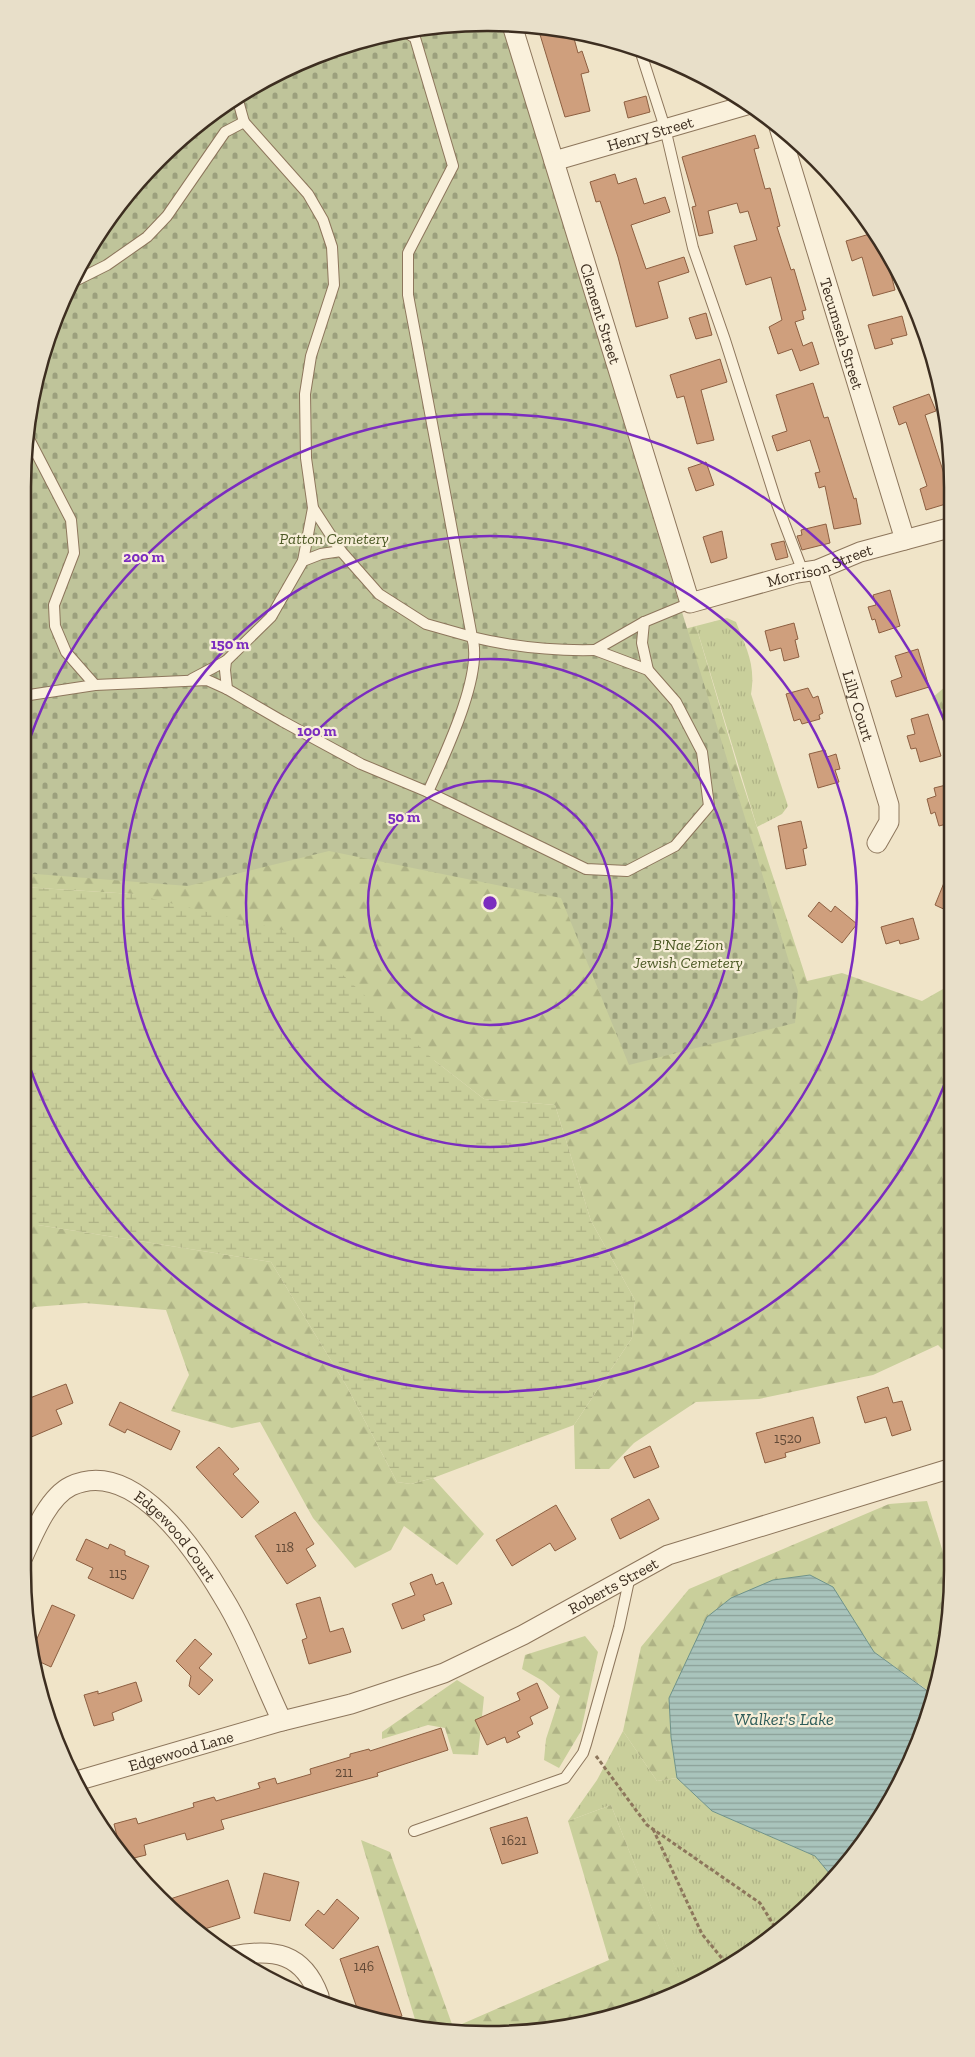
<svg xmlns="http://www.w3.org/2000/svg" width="975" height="2057" font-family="'Zilla Slab',serif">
	<defs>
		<pattern id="grass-tufts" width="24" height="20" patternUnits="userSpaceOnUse" patternTransform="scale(1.25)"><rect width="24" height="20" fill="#c9cf9b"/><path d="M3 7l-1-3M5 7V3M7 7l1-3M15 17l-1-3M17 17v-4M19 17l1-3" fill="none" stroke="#aeb285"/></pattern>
		<pattern id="forest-firs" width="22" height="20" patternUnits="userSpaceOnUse" patternTransform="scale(1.25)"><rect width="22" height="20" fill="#c9cf9b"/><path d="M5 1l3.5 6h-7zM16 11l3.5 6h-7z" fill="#aeb285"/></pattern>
		<pattern id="wetland-marsh" width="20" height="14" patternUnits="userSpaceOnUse" patternTransform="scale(1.25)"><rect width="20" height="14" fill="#c9cf9b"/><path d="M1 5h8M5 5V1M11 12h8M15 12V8" fill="none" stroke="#aeb285"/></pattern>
		<pattern id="cemetery-stones" width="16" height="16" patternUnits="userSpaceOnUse" patternTransform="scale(1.25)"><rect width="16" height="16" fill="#bfc49a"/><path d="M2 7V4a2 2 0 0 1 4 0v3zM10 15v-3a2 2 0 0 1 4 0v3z" fill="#9ca07d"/></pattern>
		<pattern id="water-rules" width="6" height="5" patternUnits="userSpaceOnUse" patternTransform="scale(1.25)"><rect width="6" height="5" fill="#a9c4bc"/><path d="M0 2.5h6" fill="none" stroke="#8ba098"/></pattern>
	</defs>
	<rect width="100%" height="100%" fill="#f0e4c8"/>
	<g fill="url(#grass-tufts)">
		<path d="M727,618L736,622C746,648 756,664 751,694L788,806L782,814L757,827L696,626Z"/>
		<polygon points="623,1731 657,1781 677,1778 712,1811 815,1856 834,1879 770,1939 695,1986 679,1978 611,1805 568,1821 597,1780"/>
	</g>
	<g fill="url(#forest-firs)">
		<polygon points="696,626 740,775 807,981 842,973 922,1001 950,985 952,1359 938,1345 873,1375 759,1399 696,1402 634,1443 609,1469 575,1469 574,1425 632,1338 635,1300 591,1221 555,1105 484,1099 435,1061 133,894 23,887 23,801"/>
		<polygon points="949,675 950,730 932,698 946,686 945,676"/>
		<polygon points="23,1225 38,1225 271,1262 346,1385 397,1482 411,1484 433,1478 484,1534 457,1565 404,1526 391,1550 355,1568 313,1518 260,1422 232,1428 171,1411 189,1375 166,1310 85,1303 34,1307 23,1324"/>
		<polygon points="927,1501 948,1568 952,1569 944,1660 933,1694 874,1652 856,1625 669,1698 671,1737 677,1778 657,1781 623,1731 641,1647 689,1589 889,1504"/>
		<polygon points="585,1636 598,1652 581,1731 559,1768 544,1760 546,1739 560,1696 543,1681 522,1669 525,1655"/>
		<polygon points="457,1680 484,1697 478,1755 453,1754 445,1728 428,1725 382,1739 382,1732"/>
		<polygon points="611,1805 679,1977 695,1986 548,2030 455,2027 609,1960 568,1821"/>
		<polygon points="361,1840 390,1852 453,2027 417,2026"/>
	</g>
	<polygon fill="url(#wetland-marsh)" points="23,887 133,894 299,934 435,1061 484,1099 555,1105 591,1221 635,1300 632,1338 574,1425 433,1478 411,1484 397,1482 346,1385 271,1262 38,1225 23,1225"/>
	<polygon fill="url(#cemetery-stones)" points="488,23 502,24 798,991 795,1023 629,1065 561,898 329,851 188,886 23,873 23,487 31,397 58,309 101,229 159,158 229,101 310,58 397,31"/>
	<polygon fill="url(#water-rules)" stroke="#6f938a" points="810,1575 833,1587 874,1652 933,1695 917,1748 834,1879 815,1856 712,1811 677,1778 671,1737 669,1698 707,1617 731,1598 773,1580"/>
	<g fill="#cf9f7d" stroke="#8d5f41">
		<polygon points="538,28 572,31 578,53 582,51 589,72 581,74 590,111 565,117"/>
		<polygon points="646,96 650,112 628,118 624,102"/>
		<polygon points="755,135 759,148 754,149 765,189 770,188 780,226 777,227 791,270 794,269 806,310 802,311 804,319 795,322 803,346 812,342 819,364 800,371 792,349 778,354 769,327 782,320 771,277 746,285 734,246 757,240 748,211 740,213 737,203 708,211 713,233 699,236 692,207 696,206 682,157"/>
		<polygon points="615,174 618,184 636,178 644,204 665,197 670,212 631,225 646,269 684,257 689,272 658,282 668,318 636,327 618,257 600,201 596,202 590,182"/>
		<polygon points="873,233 886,255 895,290 873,296 862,257 852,261 846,241"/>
		<polygon points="706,313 712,335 696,339 689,318"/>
		<polygon points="902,316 907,335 891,339 893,344 875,349 868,325"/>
		<polygon points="720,359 727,382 701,390 714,440 697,444 684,396 677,398 670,375"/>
		<polygon points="813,383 824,418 828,417 854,499 856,498 861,524 834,529 825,486 819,488 815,473 820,472 810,440 777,451 772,436 787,431 776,395"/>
		<polygon points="929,394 936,411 925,415 946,480 949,480 949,503 926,510 920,489 927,486 906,422 899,425 893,407"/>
		<polygon points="706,462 714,485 696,491 688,468"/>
		<polygon points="826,524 830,543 802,550 797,536 802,535 801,530"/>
		<polygon points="722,531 727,558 711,563 703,537"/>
		<polygon points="784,541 788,557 776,560 771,544"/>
		<polygon points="890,590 900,626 879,633 875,619 872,620 868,607 876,605 873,595"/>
		<polygon points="794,623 798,639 795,640 799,657 784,661 781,648 770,651 765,631"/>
		<polygon points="918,649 929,687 896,697 891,681 902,677 895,656"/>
		<polygon points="808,688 813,698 818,696 823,713 819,715 820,719 802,724 800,719 794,721 786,694"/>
		<polygon points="928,714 941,756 920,762 916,748 911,749 907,736 915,734 911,719"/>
		<polygon points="825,750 827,757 836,754 840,769 835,770 839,782 818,788 809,754"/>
		<polygon points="950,784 950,823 939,826 935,812 931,814 927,799 936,796 934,788"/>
		<polygon points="801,821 807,848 803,849 806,865 786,869 778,826"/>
		<polygon points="950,868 950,912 935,905"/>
		<polygon points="819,902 831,912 835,906 857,924 842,943 808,916"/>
		<polygon points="913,918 919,939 900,944 899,940 886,944 881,927"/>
		<polygon points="66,1384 73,1403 56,1410 62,1424 29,1438 22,1422 22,1401"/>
		<polygon points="888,1387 893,1403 902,1401 911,1430 892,1436 886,1417 865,1423 857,1397"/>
		<polygon points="120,1402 180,1431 171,1450 127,1429 125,1433 109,1425"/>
		<polygon points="813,1417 820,1443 785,1453 786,1457 765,1463 756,1433"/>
		<polygon points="650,1446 659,1467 634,1478 624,1457"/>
		<polygon points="219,1447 239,1469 233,1474 259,1502 242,1518 196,1467"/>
		<polygon points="649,1499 659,1519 620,1539 611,1519"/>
		<polygon points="556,1505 576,1539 555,1551 550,1543 512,1566 496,1540"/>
		<polygon points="295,1512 314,1544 306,1549 316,1566 287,1584 255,1536"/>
		<polygon points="86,1539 108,1549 110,1544 125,1551 125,1555 149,1566 133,1599 88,1578 93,1568 76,1560"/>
		<polygon points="432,1574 436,1585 443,1582 452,1604 423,1615 425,1620 402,1629 392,1604 415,1595 410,1583"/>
		<polygon points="320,1597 330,1632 343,1628 351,1652 309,1664 302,1640 307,1638 296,1604"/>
		<polygon points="52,1605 75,1615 51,1667 38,1661 35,1643"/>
		<polygon points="195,1639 212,1654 199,1668 213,1680 199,1695 189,1686 191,1676 176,1661"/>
		<polygon points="136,1682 142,1701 112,1713 114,1720 94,1726 84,1695 98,1691 98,1694"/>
		<polygon points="537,1683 548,1708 530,1717 533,1724 517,1732 520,1737 507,1743 505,1737 487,1745 475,1720 520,1700 517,1693"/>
		<polygon points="441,1728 448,1750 377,1773 378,1776 221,1820 224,1829 187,1840 185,1833 144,1845 146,1855 126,1860 113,1841 118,1840 114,1824 136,1818 138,1824 194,1807 193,1803 214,1797 216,1801 260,1788 258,1783 275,1778 277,1784 311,1774 310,1769 350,1757 350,1754 369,1749 370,1751"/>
		<polygon points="527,1817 538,1853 502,1864 490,1828"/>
		<polygon points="264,1873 299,1882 290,1921 254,1913"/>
		<polygon points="228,1880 240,1918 198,1931 181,1919 164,1901"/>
		<polygon points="337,1899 359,1918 333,1949 305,1925 318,1910 324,1915"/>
		<polygon points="378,1946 402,2016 386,2022 358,2011 340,1959"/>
	</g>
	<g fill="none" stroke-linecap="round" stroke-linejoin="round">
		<defs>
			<g id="service">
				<path d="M404,31L415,38L453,166L408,253V295L472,637C513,647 554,651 595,650"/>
				<polyline points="640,50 665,128 693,248 725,340 777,504 803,572"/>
				<path d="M244,122L308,194L323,220L332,247L334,285L311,356L305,394L306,458L313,508L341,551L379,594L426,624L472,637C484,674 444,756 428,792"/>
				<polyline points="73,282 107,265 147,237 167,216 225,132 244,122 237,97"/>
				<polyline points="28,437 71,520 74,553 54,605 55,626 66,652 95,685"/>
				<polyline points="303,561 313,508"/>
				<polyline points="644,622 642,643 648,670"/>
				<polyline points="192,679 226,661"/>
				<polyline points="227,689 225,670 226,661 271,617 303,561 321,554 341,551"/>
				<polyline points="23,696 95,685 207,680 227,689 282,721 361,764 428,792 586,869 627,871 675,846 709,806 702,752 676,702 648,670 595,650 644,622 690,603"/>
				<polyline points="414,1831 565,1778 583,1753 586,1744 619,1627 630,1576"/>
			</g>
			<g id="minor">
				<path id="s1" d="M512,25L690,603L797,573L817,570L860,552L949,528"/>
				<path id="s2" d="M779,127L905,540"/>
				<path id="s3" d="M554,161L747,105"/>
				<path id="s4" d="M817,570L889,805V822L877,843"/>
				<path id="s5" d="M23,1557C33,1535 48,1497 71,1486C134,1456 197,1553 223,1597C246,1634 263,1681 282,1721"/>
				<path id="s6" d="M80,1780L282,1721L351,1704L444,1673L523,1635L668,1555L952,1468"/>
				<path d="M232,1956C274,1948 303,1953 319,1996"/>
			</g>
		</defs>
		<use href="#service" stroke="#8d765c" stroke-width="12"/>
		<use href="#minor" stroke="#8d765c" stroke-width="21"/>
		<g stroke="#8d765c" stroke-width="3" stroke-dasharray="4 2.5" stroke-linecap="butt">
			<polyline points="596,1756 647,1825 760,1903 778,1932"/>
			<polyline points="653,1829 702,1934 725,1962 732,1962"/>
		</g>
		<use href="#service" stroke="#faf1dc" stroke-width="10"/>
		<use href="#minor" stroke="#faf1dc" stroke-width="19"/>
	</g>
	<g fill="none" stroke="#7b2cbf" stroke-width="2.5">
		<circle cx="490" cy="903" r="122"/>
		<circle cx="490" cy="903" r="244"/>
		<circle cx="490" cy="903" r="367"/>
		<path d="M950 1070A489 489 0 0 1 24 1050M24 756A489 489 0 0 1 950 736"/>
	</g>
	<g text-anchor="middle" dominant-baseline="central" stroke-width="4.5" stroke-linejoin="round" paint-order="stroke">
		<g font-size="14" fill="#624a37">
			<text x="788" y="1438">1520</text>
			<text x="285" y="1547">118</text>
			<text x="118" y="1573">115</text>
			<text x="344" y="1772">211</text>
			<text x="514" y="1840">1621</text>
			<text x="364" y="1966">146</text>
		</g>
		<g font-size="16" fill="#3d2e20" stroke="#f7eed8">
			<text stroke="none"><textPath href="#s3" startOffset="100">Henry Street</textPath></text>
			<text stroke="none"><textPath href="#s1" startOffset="302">Clement Street</textPath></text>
			<text stroke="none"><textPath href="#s2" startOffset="216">Tecumseh Street</textPath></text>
			<text stroke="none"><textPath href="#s1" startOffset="740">Morrison Street</textPath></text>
			<text stroke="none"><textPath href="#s4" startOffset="142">Lilly Court</textPath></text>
			<text stroke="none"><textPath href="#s5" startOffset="214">Edgewood Court</textPath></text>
			<text stroke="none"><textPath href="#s6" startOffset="570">Roberts Street</textPath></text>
			<text stroke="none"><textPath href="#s6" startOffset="105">Edgewood Lane</textPath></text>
		</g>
		<g font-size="16" font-style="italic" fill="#4d5a26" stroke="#f7eed8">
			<text x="334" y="538">Patton Cemetery</text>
			<text x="688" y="944">B'Nae Zion<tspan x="688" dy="18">Jewish Cemetery</tspan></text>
		</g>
		<g font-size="18" font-style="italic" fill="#2f5d5a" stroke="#f7eed8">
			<text x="784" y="1719">Walker's Lake</text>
		</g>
	</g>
	<path d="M0 0H975V2057H0ZM487 31H488A456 456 0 0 1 944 487V1570A456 456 0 0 1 488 2026H487A456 456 0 0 1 31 1570V487A456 456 0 0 1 487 31Z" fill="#e8dfc9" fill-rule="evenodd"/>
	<path fill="none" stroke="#3d2e20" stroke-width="2.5" d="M487 31H488A456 456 0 0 1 944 487V1570A456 456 0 0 1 488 2026H487A456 456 0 0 1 31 1570V487A456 456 0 0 1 487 31Z"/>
	<circle cx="490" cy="903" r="8" fill="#7b2cbf" stroke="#f7eed8" stroke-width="2.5"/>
	<g font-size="15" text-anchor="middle" font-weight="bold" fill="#7b2cbf" stroke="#f7eed8" stroke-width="4.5" stroke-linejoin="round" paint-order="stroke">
		<text x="144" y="562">200 m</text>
		<text x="230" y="649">150 m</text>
		<text x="317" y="736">100 m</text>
		<text x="404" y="822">50 m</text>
	</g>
</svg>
